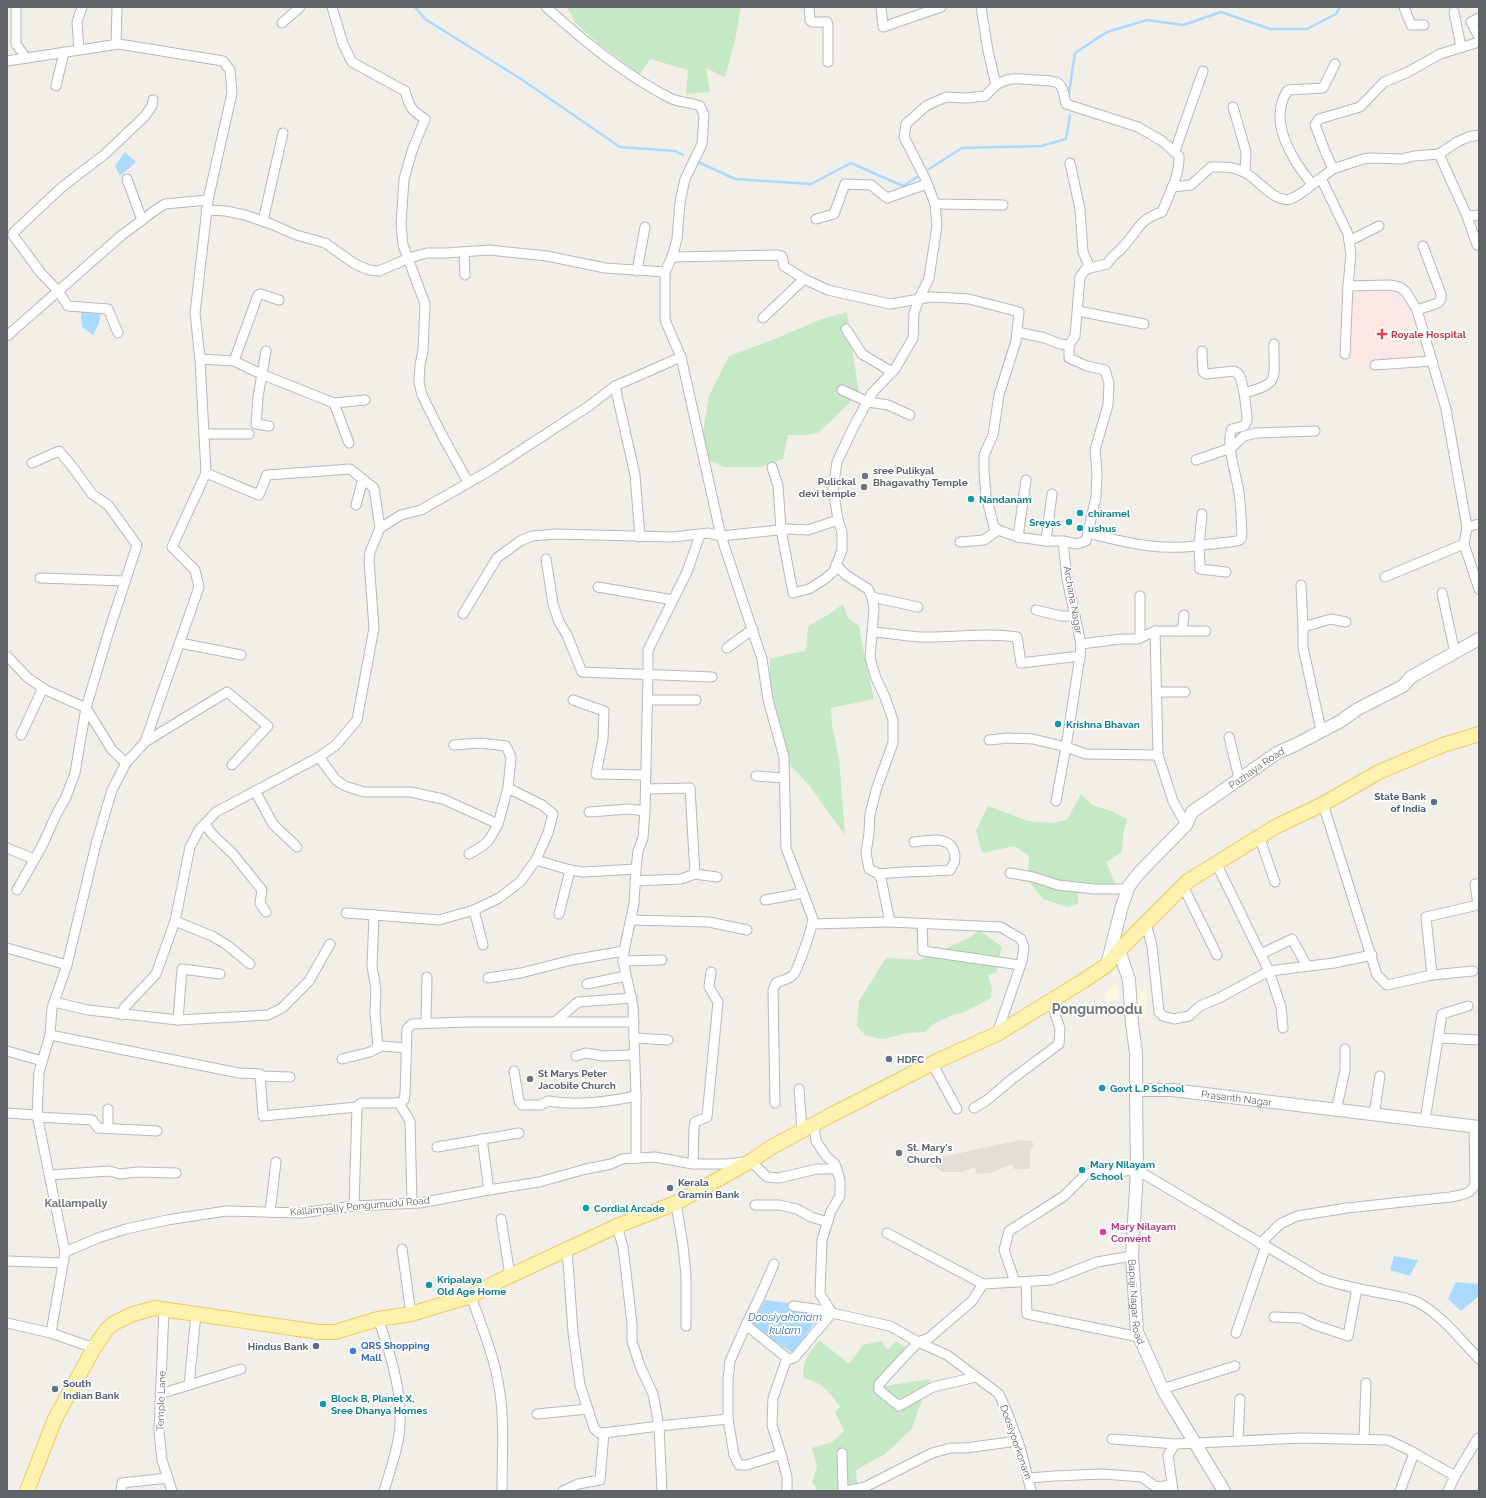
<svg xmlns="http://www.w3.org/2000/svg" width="1486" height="1498" font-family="Raleway,sans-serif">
	<rect width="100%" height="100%" fill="#f1efe8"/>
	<g fill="#fef7e0">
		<polygon points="1114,985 1117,987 1119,994 1117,1000 1107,1002 1103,996"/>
		<polygon points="1135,991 1147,992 1145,1018 1135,1017"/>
	</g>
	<polygon fill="#e1ded6" points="1020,1140 1031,1141 1034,1144 1030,1151 1030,1169 1014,1169 1012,1164 990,1173 977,1174 975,1167 962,1172 942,1172 928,1160"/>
	<polygon fill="#fce8e6" points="1352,289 1399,291 1413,307 1412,362 1349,365"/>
	<g fill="#c5e8c5">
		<polygon points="567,7 741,7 736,36 725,77 706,68 710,92 686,94 688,70 650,59 640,74 600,45 575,22"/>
		<polygon points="847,312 859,394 818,433 807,435 788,435 783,459 760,467 724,467 699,456 709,396 729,356 777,338 822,319"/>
		<polygon points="843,604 848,618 859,626 866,663 874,699 831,708 832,725 839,759 845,835 809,785 790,765 786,751 770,728 770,659 789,654 806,651 808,626 828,615"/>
		<polygon points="1081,794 1092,805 1111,811 1127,819 1123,835 1122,852 1106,862 1117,888 1104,894 1078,892 1078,904 1067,907 1043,899 1031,884 1028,874 1029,856 1014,846 982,853 976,831 988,806 1028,821 1052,823 1067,820"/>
		<polygon points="979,930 1002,947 997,964 997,972 988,975 992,988 991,998 962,1013 952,1015 935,1023 925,1032 907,1033 884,1039 866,1036 857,1026 859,1001 886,958 920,960 971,937"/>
		<path d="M819,1340L849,1364L863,1345L881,1341L888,1350L896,1341L906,1348L873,1388L930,1379L911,1430L885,1454L856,1470L858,1491H818L812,1482L817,1467L812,1448L832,1442L844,1431L835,1412L840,1407C828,1390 823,1383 803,1378C803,1360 809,1354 819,1340Z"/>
	</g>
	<g fill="#aadaff">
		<polygon points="125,152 136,162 120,176 115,166"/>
		<polygon points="102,306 99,323 93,335 82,327 81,312"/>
		<polygon points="1394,1256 1418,1260 1410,1276 1390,1270"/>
		<polygon points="1456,1282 1479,1284 1479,1296 1461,1311 1448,1299"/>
		<polygon points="765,1300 825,1308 793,1353 751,1326"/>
	</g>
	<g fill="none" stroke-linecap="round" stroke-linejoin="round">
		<g stroke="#aadaff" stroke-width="2.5">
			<polyline points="415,7 425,19 521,79 620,147 675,151 683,155"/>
			<polyline points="1068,99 1075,53 1107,32 1147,20 1183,25 1221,12 1270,29 1307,29 1336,14 1340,7"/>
			<polyline points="696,161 735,179 811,184 851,163 903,186 917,177"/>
			<polyline points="929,169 962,148 1041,146 1066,139 1070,115"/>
		</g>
		<defs>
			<g id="street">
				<polyline points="16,7 16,44 26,58"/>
				<path d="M332,7L343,44L352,62L405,91C410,108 411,110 425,119L412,151L404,179L401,224L403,245L425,304L423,351L420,365L419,383L422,395L442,435L468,482"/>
				<polyline points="809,7 810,20 812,22 827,22 828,25 828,62"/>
				<polyline points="881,7 883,27 941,7"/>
				<polyline points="1404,7 1411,25 1424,25"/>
				<polyline points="1454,12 1461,47"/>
				<polyline points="1479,18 1471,22 1479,37"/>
				<polyline points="282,23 300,7"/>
				<polyline points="116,44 117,7"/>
				<polyline points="79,50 77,22 82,7"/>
				<polyline points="7,61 119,44 223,61 230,70 232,93 208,200 195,313 200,359 206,473 172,547 195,570 199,587 145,742 126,763 112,790 96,844 67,965 52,1008 50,1035 39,1072 37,1115 65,1252 51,1333 94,1348"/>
				<path d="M996,85C1011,76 1019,79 1036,80C1043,81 1051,80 1058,83C1064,87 1064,98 1066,104L1138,127L1162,141L1179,156C1180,175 1169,194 1162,212C1137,220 1138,232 1121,249C1116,254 1110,258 1107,264L1086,269L1080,277L1075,336L1069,345L1060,344L1045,338L1017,332"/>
				<polyline points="56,86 64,52"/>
				<polyline points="1233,107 1246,152 1245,173"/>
				<polyline points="1175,151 1203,71"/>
				<polyline points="1439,154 1467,216 1477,245"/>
				<polyline points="1070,163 1080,209 1083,252 1090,268"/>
				<polyline points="1333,169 1325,151 1315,125 1319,119 1360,107 1384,82 1406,73 1440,54 1479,42"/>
				<polyline points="1321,178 1333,169 1363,159 1370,158 1402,159 1414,156 1439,154 1457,142 1468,137 1479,135"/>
				<polyline points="127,179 142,220"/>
				<path d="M1312,184C1292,160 1267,120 1288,90L1323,88L1335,64"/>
				<path d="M1172,187L1191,185L1211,167C1224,167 1232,166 1244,172C1257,178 1274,203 1290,199C1299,197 1312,184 1321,178L1348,234L1351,254L1348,286L1389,285L1400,287L1406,292L1417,310L1446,409L1467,527L1464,544L1479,589"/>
				<polyline points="935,204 1003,205"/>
				<path d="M206,210L226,211L245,215L271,224L296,235L325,243L355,264L369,270L379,271L409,258L427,253H446L489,250L547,256L605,268L665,272L672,257L677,239L680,202L685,179L702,144L704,115L700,106C690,102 680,103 670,98C625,75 584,41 546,7"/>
				<polyline points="1467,216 1479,215"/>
				<polyline points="816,219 834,214 845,184 871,185 887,198 927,184"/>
				<polyline points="263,221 283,133"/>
				<polyline points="1349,241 1379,226"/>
				<polyline points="464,252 465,275"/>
				<polyline points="672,257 778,255 782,256 784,266 804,279 828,290 890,304 931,297 953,298 969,299 1019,312 1016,341 999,395 993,435 984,455 984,471 986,496 994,527 998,530 1018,537 1046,541 1063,541 1067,579 1081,644 1121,639 1135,639 1140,638 1155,631 1158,755 1173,801 1186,825"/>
				<polyline points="637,271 645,227"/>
				<path d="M665,272V320L681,357L721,536L762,659L768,700L784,757L786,848L813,919C812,928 798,970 793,975C789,980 781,980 776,983L773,990L775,1103"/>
				<polyline points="1417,310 1438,303 1441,299 1441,294 1423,246"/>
				<polyline points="1078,311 1144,324"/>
				<polyline points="763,318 804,279"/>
				<polyline points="846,329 862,354 892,372"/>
				<polyline points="118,333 108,309 68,306 58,291 40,272 13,235 14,232 62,187 105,154 145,116 152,106 153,100"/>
				<polyline points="7,336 122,235 157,209 165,204 208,200"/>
				<polyline points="266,351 258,397 256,424 269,426"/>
				<path d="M1202,351L1203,372L1206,374L1234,371C1242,374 1242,385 1244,393"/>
				<polyline points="1345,354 1348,286"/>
				<polyline points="200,359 234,361 261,374 334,403 365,400"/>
				<polyline points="234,361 258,295 261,294 279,300"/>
				<polyline points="1375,365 1432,361"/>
				<polyline points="615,386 635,475 640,537"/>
				<polyline points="842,390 868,402 888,405 910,415"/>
				<polyline points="334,403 349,443"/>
				<polyline points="204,434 249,434"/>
				<polyline points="1196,460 1231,448 1244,436 1257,433 1315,431"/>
				<polyline points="772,467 778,486 781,529 793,593 809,589 825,579 834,571 842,550 842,532 838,520 833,489 837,462 853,428 872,393 895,369 913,338 914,313 919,299 929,278 937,226 935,204 925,178 904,137 906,124 926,106 946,97 966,98 985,96 996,85 988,51 981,7"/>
				<polyline points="206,473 259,495 267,475 350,469 374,488 380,528"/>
				<polyline points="356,505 363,479"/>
				<polyline points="1202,514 1199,545 1200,569 1226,572"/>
				<polyline points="1467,527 1479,524"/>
				<path d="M1088,533C1109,538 1130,544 1151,546C1179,550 1209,544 1237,541L1241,539L1242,534C1241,521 1241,507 1239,493C1237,477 1225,443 1232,429L1244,426L1247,421V415L1244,393C1282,383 1273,379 1274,344"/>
				<polyline points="1018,537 1026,480"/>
				<polyline points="1046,541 1052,494"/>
				<polyline points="1063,541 1077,544 1086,541 1096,497 1097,473 1095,450 1108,405 1109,383 1105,370 1087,366 1069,358 1069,345"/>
				<polyline points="960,542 984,540 998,530"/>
				<polyline points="546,559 553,604 559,622 567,635 582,672 712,677"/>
				<polyline points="836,565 846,575 868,589 872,597 874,609 870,658 876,678 885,697 893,720 893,743 877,787 870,814 869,833 866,853 869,869 879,874 882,883 890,922 1001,927 1021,939 1024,947 1022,961 997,1034"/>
				<polyline points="1385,577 1464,544"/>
				<polyline points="40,578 125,581"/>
				<polyline points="1301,585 1303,627 1303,647 1321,730"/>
				<polyline points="598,587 673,600"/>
				<polyline points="1442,593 1455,653"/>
				<polyline points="1140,596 1140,638"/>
				<polyline points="872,597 918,607"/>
				<polyline points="1036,610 1061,616 1075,616"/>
				<polyline points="463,614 497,558 520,541 532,536 556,534 673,537 708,533 721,536 788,529 808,530 838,520"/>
				<polyline points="1303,627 1331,619 1346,622"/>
				<polyline points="1155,631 1206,631"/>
				<polyline points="1182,631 1184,615"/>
				<path d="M872,632C888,633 905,636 921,637C953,638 985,632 1017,637L1021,663L1080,656L1081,644"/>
				<polyline points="180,643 241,655"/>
				<polyline points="727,648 753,629"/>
				<polyline points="7,656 28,678 46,690 86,708 112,750 126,763"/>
				<polyline points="1157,692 1185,692"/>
				<polyline points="573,700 604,711 603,739 596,774 646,775"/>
				<polyline points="648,700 696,700"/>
				<polyline points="21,735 43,688"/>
				<polyline points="1229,737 1239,778"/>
				<polyline points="989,740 1008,738 1033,739 1066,747 1086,754 1158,755"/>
				<polyline points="145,742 227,692 268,726 232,765"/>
				<polyline points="454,745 480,743 506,746 511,757 508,788 542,805 553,814 548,833 536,860"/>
				<polyline points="756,776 785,778"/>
				<polyline points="508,788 498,824 443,799 410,792 364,792 345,786 336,780 319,757 336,745 357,720 374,628 369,561 370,552 380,528 401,515 421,510 489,471 589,406 615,386 681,357"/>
				<polyline points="646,789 690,788 695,874"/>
				<polyline points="255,791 273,824 297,847"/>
				<polyline points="1056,801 1066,747 1080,656"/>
				<polyline points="1323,804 1377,975 1387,985 1432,975 1473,971"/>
				<polyline points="589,812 629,809 645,811"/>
				<polyline points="205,824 212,834 233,854 262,890 260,903 266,912"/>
				<polyline points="1259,836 1275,882"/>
				<polyline points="7,848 34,859"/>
				<path d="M469,854C487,844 489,842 498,824"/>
				<polyline points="1216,863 1269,971 1281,1007 1283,1028"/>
				<polyline points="636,869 638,851 643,838 645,811 648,674 648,650 687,572 700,535"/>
				<polyline points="1010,873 1033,877 1058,885 1094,889 1127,889"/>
				<path d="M879,874C902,871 926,872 950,870C960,857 954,841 937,840C929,840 921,841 914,842"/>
				<polyline points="635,881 681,879 695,874 717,877"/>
				<polyline points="1183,886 1217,955"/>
				<polyline points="17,890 42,846 56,815 66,797 75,773 86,708 108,634 137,545 108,505 92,494 71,465 59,451 32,463"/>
				<polyline points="765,900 803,893"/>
				<polyline points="346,913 374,915"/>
				<polyline points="559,914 570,870"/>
				<polyline points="631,920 709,922 747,930"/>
				<polyline points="175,921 212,936 227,945 250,964"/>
				<polyline points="1146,923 1152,946 1159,1012 1163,1016 1174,1019 1189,1016 1200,1006 1219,998 1269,971 1334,963 1372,955"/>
				<polyline points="812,924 890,922"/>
				<polyline points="922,924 923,951 1020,965"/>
				<polyline points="483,945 474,910 499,898 520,882 536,860 570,870 583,872 636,869 634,904 624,951 623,961 633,1006 636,1096 636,1158"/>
				<polyline points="7,948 67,965"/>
				<polyline points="1261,954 1292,939 1307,966"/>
				<polyline points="623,961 662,960"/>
				<polyline points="1432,975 1426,917 1478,905 1475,884 1479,884"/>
				<polyline points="488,978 521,973 572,960 624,951"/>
				<polyline points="587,984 626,976"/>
				<polyline points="54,1002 88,1010 178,1020 182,969 220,974"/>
				<polyline points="122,1015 124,1008 156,974 175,921 190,847 199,830 216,812 319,757"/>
				<polyline points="178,1020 268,1015 282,1008 309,981 330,944"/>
				<polyline points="556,1021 578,1002 632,998"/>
				<polyline points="426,1023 427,977"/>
				<polyline points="50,1035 239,1073 260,1074 263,1116 357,1107"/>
				<polyline points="634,1038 668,1040"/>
				<polyline points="1438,1038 1479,1040"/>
				<polyline points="378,1048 375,1012 376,990 372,966 374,915 439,920 474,910"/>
				<polyline points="7,1051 42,1061"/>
				<polyline points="576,1056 586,1053 603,1056 634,1055"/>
				<polyline points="342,1059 370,1052 381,1046 406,1048"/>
				<polyline points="932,1063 957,1109"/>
				<path d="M514,1071L519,1101L522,1105H541L548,1101C577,1106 608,1102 636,1096"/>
				<polyline points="260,1076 290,1077"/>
				<polyline points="799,1089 802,1131"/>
				<polyline points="399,1103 410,1121 412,1203"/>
				<polyline points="974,1108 986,1101 1012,1079 1059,1044 1060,1029 1051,1001"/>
				<polyline points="1336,1111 1345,1070 1345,1049"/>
				<polyline points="7,1113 37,1115"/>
				<polyline points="1374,1115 1380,1076"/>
				<polyline points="37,1117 92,1120 98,1128 157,1131"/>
				<polyline points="1425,1120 1442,1014 1468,1006"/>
				<polyline points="814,1125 816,1141 826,1156 835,1164 840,1180 840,1196 831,1211 822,1240 820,1294 832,1313"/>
				<polyline points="108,1127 108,1109"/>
				<polyline points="482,1139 489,1190"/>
				<polyline points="437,1147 519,1133"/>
				<polyline points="693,1164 694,1128 695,1122 707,1117 718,1002 709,987 711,972"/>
				<polyline points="50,1175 109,1171 120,1174 137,1172 176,1173"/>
				<polyline points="676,1203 683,1246 686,1275 686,1326"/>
				<polyline points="755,1205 779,1205 797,1209 811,1217 828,1222"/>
				<polyline points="354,1206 357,1107 361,1103 399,1103 404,1100 405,1094 407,1029 412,1024 466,1022 634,1022"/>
				<polyline points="270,1212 276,1162"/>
				<polyline points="501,1219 510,1275"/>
				<polyline points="617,1226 623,1247 632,1324 632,1341 640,1366 653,1394 659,1426 662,1491"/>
				<polyline points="887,1233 983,1284"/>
				<path d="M1260,1244L1280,1224L1297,1216L1347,1208L1450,1197C1460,1195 1473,1195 1475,1182L1474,1127"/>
				<polyline points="402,1249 411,1314"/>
				<polyline points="567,1249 573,1332 580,1385 594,1428 599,1433 604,1433 659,1426 728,1419 728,1380 730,1361 746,1325 787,1358 791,1359 795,1357 832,1313 890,1326 918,1342 929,1338 972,1301 983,1284 1051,1280 1097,1262 1132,1256"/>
				<polyline points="65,1252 98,1238 126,1229 167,1220 226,1211 301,1213 354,1206 420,1203 489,1190 539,1182 586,1169 611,1164 622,1159 655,1157 693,1164 727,1164 751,1161 767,1177 779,1178 817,1169 837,1169"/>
				<polyline points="7,1261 63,1263"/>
				<path d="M1015,1282L1004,1250L1009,1231L1064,1196L1086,1174L1137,1170L1320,1278C1341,1286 1364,1290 1386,1294C1396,1296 1406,1297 1415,1301C1439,1312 1461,1340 1479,1359"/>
				<polyline points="1026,1282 1027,1314 1139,1337"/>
				<path d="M471,1296C481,1325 494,1355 499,1387C505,1421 502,1457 502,1491"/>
				<polyline points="793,1306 815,1309 832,1313"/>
				<polyline points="164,1309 159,1432 162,1460 172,1491"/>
				<polyline points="1274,1317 1301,1318 1315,1325 1348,1336 1357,1288"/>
				<path d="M378,1319C390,1351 402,1391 400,1425C399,1447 390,1470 384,1491"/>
				<polyline points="7,1323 51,1333"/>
				<polyline points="746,1325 761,1294 774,1264"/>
				<polyline points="1236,1333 1266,1246"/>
				<polyline points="976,1377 933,1387 899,1406 879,1390 879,1384 918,1342 947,1355 999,1394 1007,1412 1021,1450 1031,1491"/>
				<polyline points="189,1385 196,1314"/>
				<polyline points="1162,1389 1235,1366"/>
				<polyline points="160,1394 241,1369"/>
				<polyline points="537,1414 588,1409"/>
				<polyline points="728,1419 734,1455 739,1465 747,1465 781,1454 787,1477 787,1491"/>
				<polyline points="1112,1439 1175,1444"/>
				<polyline points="1364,1439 1366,1383"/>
				<polyline points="1238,1440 1240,1399"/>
				<polyline points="842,1453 843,1490 845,1491"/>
				<polyline points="781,1454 772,1425 773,1398 787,1358"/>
				<polyline points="1455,1476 1478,1438"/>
				<polyline points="1029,1478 1054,1476 1103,1474 1142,1477 1156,1487 1172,1485"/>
				<polyline points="121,1491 122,1483 168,1478"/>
				<polyline points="563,1491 578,1484 600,1480 604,1433"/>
				<polyline points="846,1491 865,1487"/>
				<polyline points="866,1491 865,1487 932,1453 951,1448 965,1448 1018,1441"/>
				<polyline points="1173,1491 1168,1455 1175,1444 1301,1438 1388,1440 1409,1450 1455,1476 1448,1491"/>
				<polyline points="1400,1491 1414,1453"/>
			</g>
			<g id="secondary">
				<path id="s1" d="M1119,950L1129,980L1132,1024L1136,1053V1090H1172L1479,1127"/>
				<path id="s2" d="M1107,965L1122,906L1129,886L1139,873L1186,825L1192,812L1277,753L1295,745L1341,721L1356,710L1403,686L1411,677L1479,639"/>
				<path id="s3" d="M1136,1090L1137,1170L1132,1256L1137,1332L1164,1392L1224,1491"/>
			</g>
			<polyline id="primary" points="27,1491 55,1419 94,1348 107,1329 114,1323 133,1314 155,1308 319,1332 335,1332 378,1319 411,1314 471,1296 499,1281 617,1226 676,1203 751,1161 770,1148 833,1114 937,1061 997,1034 1083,981 1107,965 1119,950 1188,881 1275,827 1323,804 1379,772 1443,745 1479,734"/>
		</defs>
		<use href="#street" stroke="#b5b8bc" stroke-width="11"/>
		<use href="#secondary" stroke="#b6babf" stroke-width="14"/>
		<use href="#primary" stroke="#f2c960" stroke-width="16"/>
		<use href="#street" stroke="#fff" stroke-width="9"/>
		<use href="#secondary" stroke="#fff" stroke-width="12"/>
		<use href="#primary" stroke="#fff2af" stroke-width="14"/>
	</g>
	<path fill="#e0444e" stroke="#fff" stroke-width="1.5" d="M1380 328h4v4h4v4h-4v4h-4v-4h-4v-4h4z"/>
	<g fill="#6b7280" stroke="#fff" stroke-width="1.5">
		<circle cx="865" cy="476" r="4"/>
		<circle cx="864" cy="487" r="4"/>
		<circle cx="530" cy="1079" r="4"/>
		<circle cx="899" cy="1153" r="4"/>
	</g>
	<g fill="#0f9aa8" stroke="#fff" stroke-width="1.5">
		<circle cx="971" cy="499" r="4"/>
		<circle cx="1080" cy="513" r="4"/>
		<circle cx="1069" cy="522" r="4"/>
		<circle cx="1080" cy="528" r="4"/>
		<circle cx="1058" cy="724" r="4"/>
		<circle cx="1102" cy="1088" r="4"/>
		<circle cx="1082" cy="1170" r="4"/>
		<circle cx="586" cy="1208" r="4"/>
		<circle cx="429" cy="1285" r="4"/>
		<circle cx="323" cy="1404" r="4"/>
	</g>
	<g fill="#5c6f8a" stroke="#fff" stroke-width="1.5">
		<circle cx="1434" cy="802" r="4"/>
		<circle cx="889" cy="1059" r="4"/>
		<circle cx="670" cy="1188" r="4"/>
		<circle cx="316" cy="1346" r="4"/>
		<circle cx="55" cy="1389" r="4"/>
	</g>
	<circle fill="#d1479c" stroke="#fff" stroke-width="1.5" cx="1103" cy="1232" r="4"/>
	<circle fill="#3f7fe0" stroke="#fff" stroke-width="1.5" cx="353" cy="1351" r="4"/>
	<g text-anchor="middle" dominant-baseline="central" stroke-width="3.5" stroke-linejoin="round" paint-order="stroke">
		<g font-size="10" font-weight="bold" fill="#be3a42" stroke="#fff" text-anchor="start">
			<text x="1391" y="334">Royale Hospital</text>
		</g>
		<g font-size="10" font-weight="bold" fill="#5b616d" stroke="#fff" text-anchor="start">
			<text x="873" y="470">sree Pulikyal<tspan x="873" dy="12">Bhagavathy Temple</tspan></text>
			<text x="856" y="481" text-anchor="end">Pulickal<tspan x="856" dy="12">devi temple</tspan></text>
			<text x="538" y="1073">St Marys Peter<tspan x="538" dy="12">Jacobite Church</tspan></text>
			<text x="907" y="1147">St. Mary's<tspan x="907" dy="12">Church</tspan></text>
		</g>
		<g font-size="10" font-weight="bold" fill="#0d838f" stroke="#fff" text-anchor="start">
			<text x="979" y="499">Nandanam</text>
			<text x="1088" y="513">chiramel</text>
			<text x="1061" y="522" text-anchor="end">Sreyas</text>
			<text x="1088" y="528">ushus</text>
			<text x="1066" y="724">Krishna Bhavan</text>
			<text x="1110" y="1088">Govt L.P School</text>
			<text x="1090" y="1164">Mary Nilayam<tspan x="1090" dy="12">School</tspan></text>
			<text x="594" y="1208">Cordial Arcade</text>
			<text x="437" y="1279">Kripalaya<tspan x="437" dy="12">Old Age Home</tspan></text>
			<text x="331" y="1398">Block B, Planet X,<tspan x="331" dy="12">Sree Dhanya Homes</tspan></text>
		</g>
		<g font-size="10" fill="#5f6368" stroke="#fff">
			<text transform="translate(1073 600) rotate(80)">Archana Nagar</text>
			<text stroke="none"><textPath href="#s2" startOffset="258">Pazhaya Road</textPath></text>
			<text stroke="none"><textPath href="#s1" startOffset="243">Prasanth Nagar</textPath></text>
			<text transform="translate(360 1206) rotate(-5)">Kallampally Pongumudu Road</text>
			<text stroke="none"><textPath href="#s3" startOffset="212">Bapuji Nagar Road</textPath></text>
			<text transform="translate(161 1401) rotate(-88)">Temple Lane</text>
			<text transform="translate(1016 1442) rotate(71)">Doosiyoorkonam</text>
		</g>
		<g font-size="10" font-weight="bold" fill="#4e5e75" stroke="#fff" text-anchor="start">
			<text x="1426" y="796" text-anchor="end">State Bank<tspan x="1426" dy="12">of India</tspan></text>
			<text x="897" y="1059">HDFC</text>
			<text x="678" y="1182">Kerala<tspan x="678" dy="12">Gramin Bank</tspan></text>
			<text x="308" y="1346" text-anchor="end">Hindus Bank</text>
			<text x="63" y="1383">South<tspan x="63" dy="12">Indian Bank</tspan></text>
		</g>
		<g font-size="10" font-weight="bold" fill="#b23c85" stroke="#fff" text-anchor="start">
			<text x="1111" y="1226">Mary Nilayam<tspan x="1111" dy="12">Convent</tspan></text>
		</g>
		<g font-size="10" font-weight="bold" fill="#366cbe" stroke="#fff" text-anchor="start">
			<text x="361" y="1345">QRS Shopping<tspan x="361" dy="12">Mall</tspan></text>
		</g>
		<g font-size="11" font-weight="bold" fill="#70757a" stroke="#fff">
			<text x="76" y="1203">Kallampally</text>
		</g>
		<g font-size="11" font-style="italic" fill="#4174aa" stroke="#fff">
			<text x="785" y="1317">Doosiyakonam<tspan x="785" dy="13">kulam</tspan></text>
		</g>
		<g font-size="14" font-weight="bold" fill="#70757a" stroke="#fff">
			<text x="1097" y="1009">Pongumoodu</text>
		</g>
	</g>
	<rect width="1486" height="1498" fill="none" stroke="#5f6368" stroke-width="16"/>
</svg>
